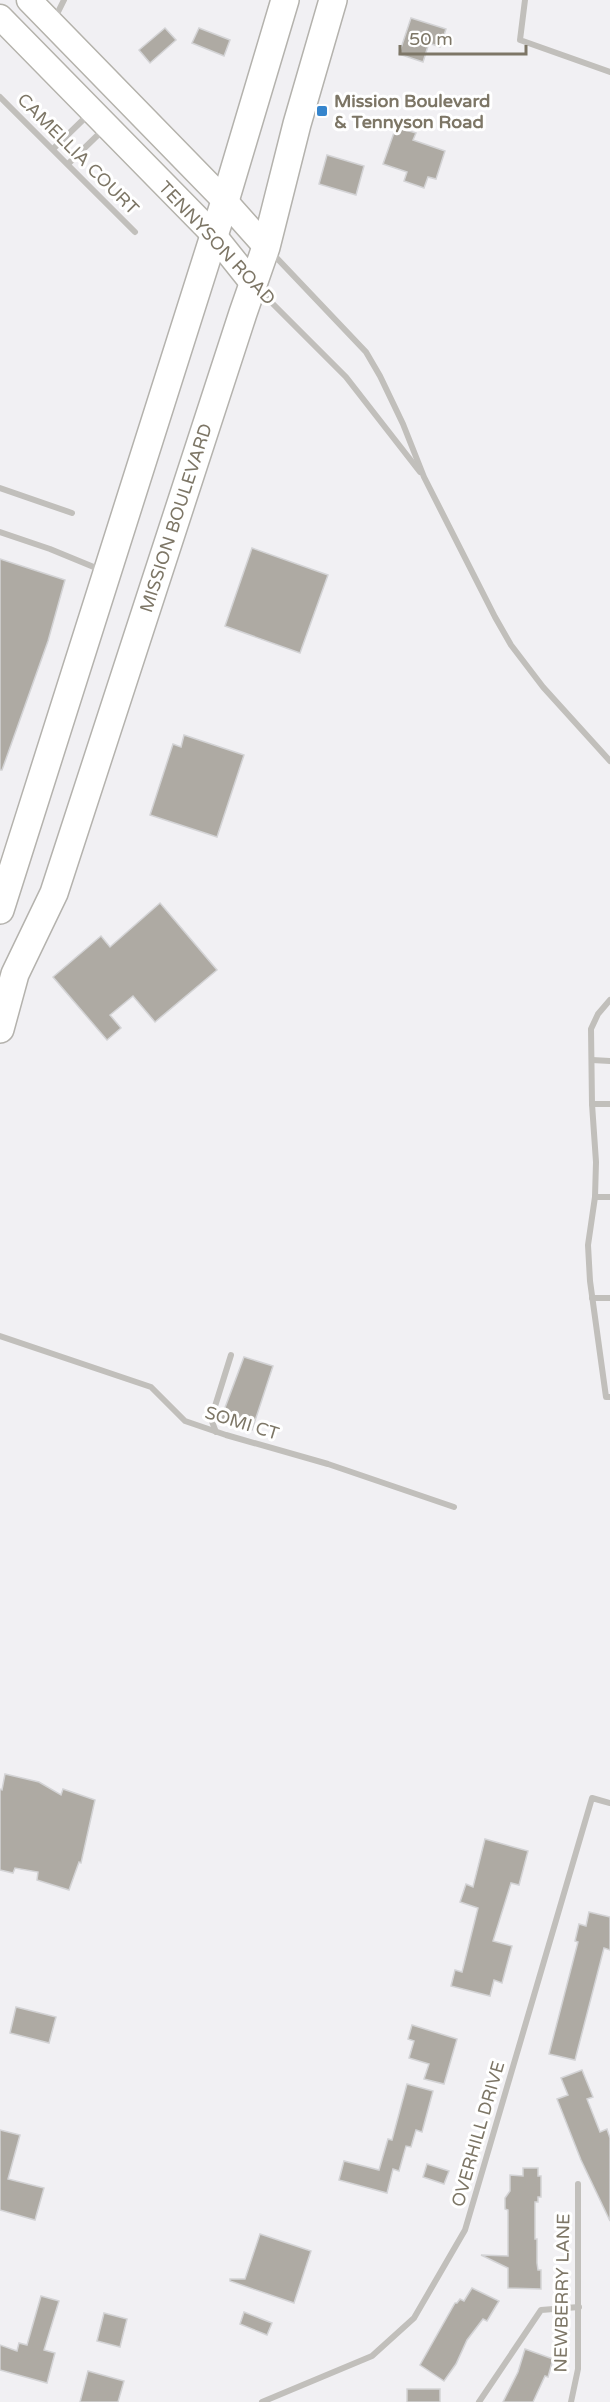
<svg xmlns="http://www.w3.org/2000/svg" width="610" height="2402" font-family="'Varela Round',sans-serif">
	<rect width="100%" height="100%" fill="#f1f0f3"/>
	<g fill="#aeaaa3" stroke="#d3d3d5" stroke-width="1.5">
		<polygon points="411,18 446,29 440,47 429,43 423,62 399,54"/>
		<polygon points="165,28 176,40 150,63 139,50"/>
		<polygon points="199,28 230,40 224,56 192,43"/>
		<polygon points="396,127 416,133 413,140 445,151 436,179 428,177 424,188 404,181 407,172 383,164"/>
		<polygon points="327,155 364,166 356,195 319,184"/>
		<polygon points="252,548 328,575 300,653 225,626"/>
		<polygon points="0,559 65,580 48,641 2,770 0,770"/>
		<polygon points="184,735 244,755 217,837 150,815 173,744 181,747"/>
		<polygon points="160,903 217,970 155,1022 133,996 110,1015 121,1028 107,1040 53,977 101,936 110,947"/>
		<polygon points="244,1357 273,1366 252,1430 220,1421"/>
		<polygon points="5,1774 39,1782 61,1795 63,1789 95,1800 81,1863 79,1862 69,1890 37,1880 38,1872 15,1868 13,1873 0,1870 0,1789 2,1790"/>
		<polygon points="485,1839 528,1851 519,1885 511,1883 493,1941 512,1946 502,1983 494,1980 490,1996 451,1986 455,1970 462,1972 478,1908 460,1902 466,1884 473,1887"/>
		<polygon points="589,1912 610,1917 610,1950 604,1948 575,2060 549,2054 578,1942 575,1941 579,1924 586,1926"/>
		<polygon points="16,2007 56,2017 49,2043 10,2033"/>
		<polygon points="412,2025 457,2039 444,2084 424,2079 429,2064 409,2058 414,2041 408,2039"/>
		<polygon points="582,2070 593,2097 587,2099 600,2132 607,2129 610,2138 610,2221 581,2160 557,2099 568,2095 561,2078"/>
		<polygon points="407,2084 433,2091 422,2132 416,2130 411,2147 406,2146 399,2171 393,2169 387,2193 339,2180 344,2161 379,2170 388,2139 392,2140"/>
		<polygon points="0,2130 20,2135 8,2179 44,2188 35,2220 0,2210"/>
		<polygon points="427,2164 449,2171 444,2184 423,2177"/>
		<polygon points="523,2168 538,2168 538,2176 541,2176 541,2197 538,2197 538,2202 535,2202 535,2239 537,2239 537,2263 538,2270 541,2270 541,2289 508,2288 508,2268 481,2255 508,2256 508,2210 505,2209 505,2198 510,2191 510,2175 523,2176"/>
		<polygon points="260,2234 311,2251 294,2303 230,2281 230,2279 245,2279"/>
		<polygon points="472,2288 499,2301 487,2321 483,2319 467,2340 456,2364 444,2381 420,2365 455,2303 457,2303 460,2299 464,2301"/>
		<polygon points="41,2296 59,2301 44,2350 55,2353 47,2383 0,2370 0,2345 17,2351 19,2343 27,2345"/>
		<polygon points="244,2312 272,2323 267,2335 240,2324"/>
		<polygon points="104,2313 127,2319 120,2347 97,2341"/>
		<polygon points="525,2349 553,2359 548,2377 545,2376 533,2402 503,2402 518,2372"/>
		<polygon points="88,2371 124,2381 118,2402 80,2402"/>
		<rect x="407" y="2389" width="33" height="13"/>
	</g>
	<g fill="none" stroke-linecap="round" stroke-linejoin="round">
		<defs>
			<g id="secondary">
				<polyline points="29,0 225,201 266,247"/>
				<polyline points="0,17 213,234 253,284"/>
			</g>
			<g id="primary">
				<polyline points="0,910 225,201 285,0"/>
				<polyline points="0,1029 15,974 54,893 243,313 266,247 297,124 333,0"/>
			</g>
		</defs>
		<use href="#secondary" stroke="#b4b2ab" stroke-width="27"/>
		<use href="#primary" stroke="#b4b2ad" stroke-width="30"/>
		<g stroke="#c1bfbb" stroke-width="6">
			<polyline points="525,0 520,40 610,72"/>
			<polyline points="55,18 64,0"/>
			<polyline points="0,97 135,232"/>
			<polyline points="53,149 89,114"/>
			<polyline points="68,164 104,129"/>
			<polyline points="271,252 366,352 380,376 403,424 424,477 495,617 511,645 543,687 610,761"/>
			<polyline points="258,289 346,377 420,472"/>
			<polyline points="0,488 72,513"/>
			<polyline points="0,532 50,549 101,570"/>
			<polyline points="610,1000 598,1014 591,1029 592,1104 596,1162 595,1197 588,1245 590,1281 606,1397 610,1397"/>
			<polyline points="592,1060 610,1061"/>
			<polyline points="592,1104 610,1104"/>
			<polyline points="595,1197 610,1197"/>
			<polyline points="592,1298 610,1298"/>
			<polyline points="0,1336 151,1387 185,1421 226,1435 328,1464 454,1507"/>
			<polyline points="216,1432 211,1419 231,1355"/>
			<polyline points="262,2402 372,2356 414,2318 465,2230 592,1798 610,1803"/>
			<polyline points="479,2402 541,2310 579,2307"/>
			<polyline points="571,2402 578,2369 578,2184"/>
		</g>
		<use href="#secondary" stroke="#fff" stroke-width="24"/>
		<use href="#primary" stroke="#fff" stroke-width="27"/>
	</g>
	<rect fill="#3685cd" stroke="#fff" stroke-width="2" x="316" y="105" width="12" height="12" rx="3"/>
	<g text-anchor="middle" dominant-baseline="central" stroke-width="6" stroke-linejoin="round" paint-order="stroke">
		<g font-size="18" font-weight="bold" fill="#7d7666" stroke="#fff" text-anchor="start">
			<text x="334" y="101">Mission Boulevard<tspan x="334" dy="21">&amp; Tennyson Road</tspan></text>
		</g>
		<g font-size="18" fill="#7d7666" stroke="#fff">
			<text transform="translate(78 154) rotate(45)">CAMELLIA COURT</text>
			<text transform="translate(217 243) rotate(47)">TENNYSON ROAD</text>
			<text transform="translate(176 518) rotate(-72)">MISSION BOULEVARD</text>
			<text transform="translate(242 1423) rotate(17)">SOMI CT</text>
			<text transform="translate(478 2134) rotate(-74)">OVERHILL DRIVE</text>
			<text transform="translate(562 2293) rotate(-89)">NEWBERRY LANE</text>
		</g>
	</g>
	<path d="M400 45v9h126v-9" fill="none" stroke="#7d7666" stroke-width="3"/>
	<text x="409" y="45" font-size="18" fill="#7d7666" stroke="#ffffff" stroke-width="4.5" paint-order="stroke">50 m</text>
</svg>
